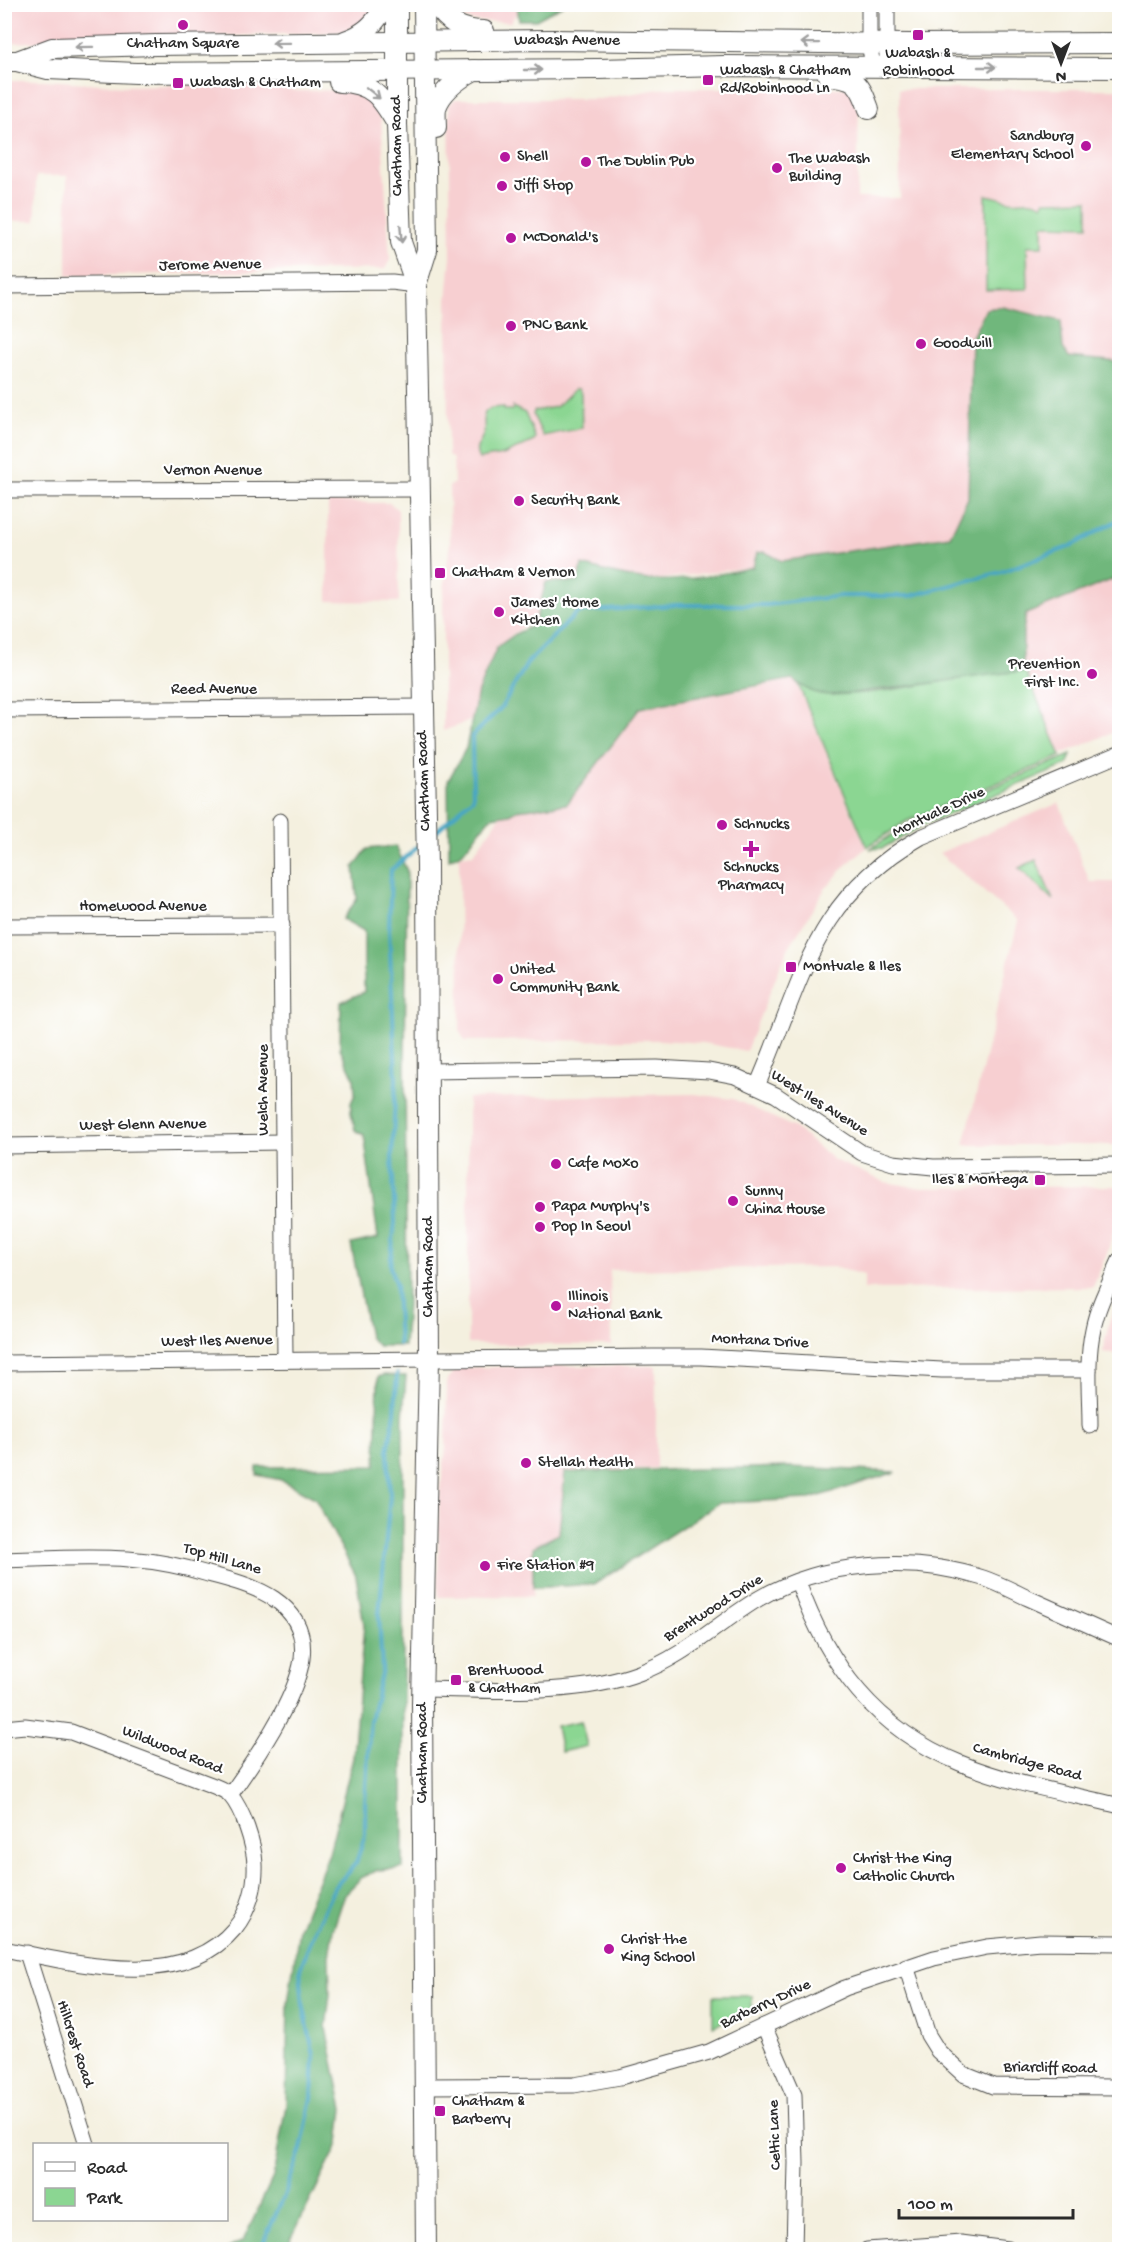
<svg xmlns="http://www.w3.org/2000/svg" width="1124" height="2254" font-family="'Gochi Hand',sans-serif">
	<rect width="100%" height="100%" fill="#fff"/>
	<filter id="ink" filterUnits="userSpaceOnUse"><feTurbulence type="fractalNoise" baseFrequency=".0167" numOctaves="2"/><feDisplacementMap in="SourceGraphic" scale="12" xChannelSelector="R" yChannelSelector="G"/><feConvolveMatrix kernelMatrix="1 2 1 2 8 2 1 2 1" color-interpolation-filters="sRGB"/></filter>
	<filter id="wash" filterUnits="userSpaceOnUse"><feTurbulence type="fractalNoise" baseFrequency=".008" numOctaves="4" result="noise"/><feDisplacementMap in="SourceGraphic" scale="24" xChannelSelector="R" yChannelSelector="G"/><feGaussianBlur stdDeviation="1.35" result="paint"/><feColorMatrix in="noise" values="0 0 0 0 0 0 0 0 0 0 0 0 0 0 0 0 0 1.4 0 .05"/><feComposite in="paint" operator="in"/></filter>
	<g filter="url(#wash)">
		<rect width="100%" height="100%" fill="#f4f0df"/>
		<g fill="#f7cfd1">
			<polygon points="4,5 379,5 366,22 343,32 5,43"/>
			<polygon points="447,5 516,5 517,12 511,22 473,21 458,16"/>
			<polygon points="4,80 45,80 126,86 243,84 298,91 343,90 362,95 373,103 381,119 390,260 385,269 67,276 67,176 36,176 36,221 5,221"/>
			<polygon points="665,88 852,88 859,102 857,198 900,198 899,89 1119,89 1119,377 983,536 638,582 558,601 509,637 478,718 443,731 443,598 450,543 449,487 454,483 453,459 448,455 447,300 451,256 449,105 455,99 600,99"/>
			<polygon points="328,502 390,503 398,510 399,602 328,601"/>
			<polygon points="1114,572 1120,581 1119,730 1054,757 995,620"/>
			<polygon points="795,680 866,848 847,864 825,889 786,952 746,1051 703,1043 660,1040 465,1041 460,1032 459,856 473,854 508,806 638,709"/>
			<polygon points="1059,803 1090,882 1119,882 1119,1145 964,1145 1018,921 939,853"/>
			<polygon points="694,1094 733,1099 762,1112 795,1128 834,1160 885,1182 922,1188 1119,1186 1117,1221 1107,1253 1093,1287 864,1289 864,1275 833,1267 610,1270 611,1345 468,1344 468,1098"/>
			<polygon points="1119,1297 1119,1354 1103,1352 1109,1322"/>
			<polygon points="547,1366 656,1366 656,1468 565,1472 559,1534 533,1548 533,1596 438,1597 439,1504 446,1448 447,1379 458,1368"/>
		</g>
		<g fill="#8bd692" stroke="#5b805e" stroke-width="1.5">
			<path d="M986,195C996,196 1001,199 1010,201C1023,203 1032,197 1043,205L1044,201L1088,200V226L1043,225V246H1027L1028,289L986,290Z"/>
			<polygon points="575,389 579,389 581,393 582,428 543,436 533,415 534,411 556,407"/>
			<path d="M504,407V410H513V407L525,413L535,437L534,441L503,455L479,459C472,448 482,442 484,432C485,425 483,419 485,412L491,408Z"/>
			<path d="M1026,672L1061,756L907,821L867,847L798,684C841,714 971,667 1026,672Z"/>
			<polygon points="1071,755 1067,765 925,824 883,848 870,849 915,820"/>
			<polygon points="1036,860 1053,900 1019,868"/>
			<polygon points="581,1721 587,1746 561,1752 556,1726"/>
			<polygon points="713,1996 752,1996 752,2010 713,2026"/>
		</g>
		<g fill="#70b77c" stroke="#4e7154" stroke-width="1.5">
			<polygon points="517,5 562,4 563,5 536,20 519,20"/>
			<path d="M1003,307L1061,321L1063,348L1069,357L1119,362V577L1026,614L1023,633V671C974,676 925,685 876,690C858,692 838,697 820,694C809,692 801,685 792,679L640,708L567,804L517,810L510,814L491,817L462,853L449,859L448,781L466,748L478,691L497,647L517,633L534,625L546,582H577L582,565C605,571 627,578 651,580C679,582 725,574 753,567L757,553L765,552L782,561L950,536L968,498L972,337L986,309Z"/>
			<polygon points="396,846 407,871 405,1067 407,1305 404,1346 378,1346 369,1337 351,1244 378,1238 364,1135 355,1130 351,1113 351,1103 355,1094 354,1078 340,1048 341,1002 364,992 364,931 343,919 357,899 354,867 367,849"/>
			<polygon points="384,1375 406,1376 403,1418 403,1868 378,1870 361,1878 345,1894 333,1930 329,1957 330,1994 326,2028 343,2109 339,2143 286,2249 227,2249 243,2241 273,2177 286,2105 288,2003 299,1929 329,1853 353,1758 364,1625 356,1576 315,1498 281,1480 257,1475 257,1467 376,1466 378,1377"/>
			<polygon points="791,1467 896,1472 810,1499 719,1503 595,1584 533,1588 533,1547 559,1534 565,1472"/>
		</g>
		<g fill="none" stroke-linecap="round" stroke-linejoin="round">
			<g stroke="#46a6c5" stroke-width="4">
				<polyline points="434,833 473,798 472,736 501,708 528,662 578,612 676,605 767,605 840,596 910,596 1001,572 1069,547 1120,519"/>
				<polyline points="399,1344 396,1285 390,1267 395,1222 392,1157 396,1080 389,929 391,870 419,846"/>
				<polyline points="260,2250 284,2196 301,2149 312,2098 314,2056 303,2004 300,1969 314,1932 334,1888 356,1863 365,1835 365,1803 370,1721 382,1669 379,1615 390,1496 388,1450 395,1412 397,1374"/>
			</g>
		</g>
	</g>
	<g filter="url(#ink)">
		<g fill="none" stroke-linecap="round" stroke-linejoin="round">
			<defs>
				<g id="minor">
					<polyline points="869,4 869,43 873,66"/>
					<polyline points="887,67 887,4"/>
					<polyline points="4,286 392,282 416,285"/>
					<polyline points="4,490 421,489"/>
					<polyline points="4,710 423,707"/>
					<polyline points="280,821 285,1359"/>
					<polyline points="4,926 282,925"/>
					<polyline points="428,1071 657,1068 709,1071 735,1076 776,1095 862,1153 893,1163 933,1167 1120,1165"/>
					<path d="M757,1086C803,981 812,899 921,837L1120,754"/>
					<polyline points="4,1146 282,1142"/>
					<polyline points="4,1363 653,1357 701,1357 942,1370 1089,1370"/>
					<path d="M1090,1426C1090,1394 1086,1361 1093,1329C1098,1304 1110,1283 1120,1260"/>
					<path d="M4,1560C45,1559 87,1556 128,1559C155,1561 182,1566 208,1574C252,1585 309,1601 302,1659C296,1700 254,1761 230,1795"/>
					<path d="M798,1582C828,1666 876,1729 960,1763C1011,1784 1067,1793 1120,1806"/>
					<path d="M423,1689C490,1690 575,1697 639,1673C684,1657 718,1623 758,1599C823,1561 912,1555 983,1578C998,1583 1013,1591 1028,1598C1059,1612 1089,1625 1120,1639"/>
					<path d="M4,1728L25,1726L71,1732L214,1786C219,1788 226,1791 230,1795C243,1810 254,1844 255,1864C256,1886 249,1911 235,1928C181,1993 75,1963 4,1949"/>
					<polyline points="27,1953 87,2144"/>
					<polyline points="906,1966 928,2035 938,2051 963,2074 993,2086 1120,2087"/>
					<polyline points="764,2026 794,2095 796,2163 794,2250"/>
					<polyline points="425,2086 574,2085 620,2077 709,2052 845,1988 934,1958 987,1947 1040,1942 1120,1943"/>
					<polyline points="867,2250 961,2243 1015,2250"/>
				</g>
				<g id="major">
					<polyline points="397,4 397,124 401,242 416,285 427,866 429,1359 422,1704 426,2250"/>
					<path d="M436,4C448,23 462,31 484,31"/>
					<path d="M345,41C363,35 378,22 385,4"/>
					<polyline points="4,61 17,61 48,69 136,73 598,69 724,66 1120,68"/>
					<polyline points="17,61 52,48 156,45 550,40 910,44 1120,43"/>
					<path d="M828,76C856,76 860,84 869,109"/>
					<path d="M339,82C372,82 382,98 397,124"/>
					<path d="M436,128C436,122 435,114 436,108C441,91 460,78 474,70"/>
					<polyline points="416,285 427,250 424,4"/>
				</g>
			</defs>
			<use href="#minor" stroke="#494946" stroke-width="17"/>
			<use href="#major" stroke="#494946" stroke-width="22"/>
			<use href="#minor" stroke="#fff" stroke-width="15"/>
			<use href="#major" stroke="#fff" stroke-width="20"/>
		</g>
		<defs><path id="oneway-shaft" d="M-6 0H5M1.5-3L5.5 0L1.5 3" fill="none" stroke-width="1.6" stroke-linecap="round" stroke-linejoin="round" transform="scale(1.5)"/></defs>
		<g stroke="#a0a0a0">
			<use href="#oneway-shaft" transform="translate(281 43) rotate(179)"/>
			<use href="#oneway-shaft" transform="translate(810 43) rotate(-179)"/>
			<use href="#oneway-shaft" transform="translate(84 47) rotate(179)"/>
			<use href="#oneway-shaft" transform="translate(987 67)"/>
			<use href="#oneway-shaft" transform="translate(533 70)"/>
			<use href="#oneway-shaft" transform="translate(373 93) rotate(39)"/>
			<use href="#oneway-shaft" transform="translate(401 234) rotate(85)"/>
		</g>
	</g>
	<g fill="#b5179e" stroke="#fff" stroke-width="2">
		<circle cx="183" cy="25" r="6"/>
		<rect x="912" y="29" width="12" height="12" rx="3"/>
		<rect x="702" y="74" width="12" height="12" rx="3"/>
		<rect x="172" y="77" width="12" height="12" rx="3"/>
		<circle cx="1086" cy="146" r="6"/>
		<circle cx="505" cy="157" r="6"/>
		<circle cx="586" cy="162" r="6"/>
		<circle cx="777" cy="168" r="6"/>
		<circle cx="502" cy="186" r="6"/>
		<circle cx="511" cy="238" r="6"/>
		<circle cx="511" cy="326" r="6"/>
		<circle cx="921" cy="344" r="6"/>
		<circle cx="519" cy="501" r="6"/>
		<rect x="434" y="567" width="12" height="12" rx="3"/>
		<circle cx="499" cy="612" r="6"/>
		<circle cx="1092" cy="674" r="6"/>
		<circle cx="722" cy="825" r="6"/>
		<path d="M748 840h6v6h6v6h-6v6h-6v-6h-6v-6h6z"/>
		<rect x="785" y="961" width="12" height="12" rx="3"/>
		<circle cx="498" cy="979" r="6"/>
		<circle cx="556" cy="1164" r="6"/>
		<rect x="1034" y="1174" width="12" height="12" rx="3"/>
		<circle cx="733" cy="1201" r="6"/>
		<circle cx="540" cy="1207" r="6"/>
		<circle cx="540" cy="1227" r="6"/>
		<circle cx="556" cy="1306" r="6"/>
		<circle cx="526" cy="1463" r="6"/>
		<circle cx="485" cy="1566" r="6"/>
		<rect x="450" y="1674" width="12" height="12" rx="3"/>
		<circle cx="841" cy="1868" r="6"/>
		<circle cx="609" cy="1949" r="6"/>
		<rect x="434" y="2105" width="12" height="12" rx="3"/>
	</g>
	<g text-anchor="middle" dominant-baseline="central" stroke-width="4.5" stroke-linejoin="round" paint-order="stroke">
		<g font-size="16" fill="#2b2b2b" stroke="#fff">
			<text x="567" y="41">Wabash Avenue</text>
			<text transform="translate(398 146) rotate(-91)">Chatham Road</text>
			<text transform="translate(210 266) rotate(-1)">Jerome Avenue</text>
			<text x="213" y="471">Vernon Avenue</text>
			<text x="214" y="690">Reed Avenue</text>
			<text transform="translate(425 781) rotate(-92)">Chatham Road</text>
			<text transform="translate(939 813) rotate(-25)">Montvale Drive</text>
			<text x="143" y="907">Homewood Avenue</text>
			<text transform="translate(264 1090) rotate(-90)">Welch Avenue</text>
			<text transform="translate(819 1104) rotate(32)">West Iles Avenue</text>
			<text transform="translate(143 1126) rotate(-1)">West Glenn Avenue</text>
			<text transform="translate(429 1267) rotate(-90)">Chatham Road</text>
			<text transform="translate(217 1342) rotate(-1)">West Iles Avenue</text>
			<text transform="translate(760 1342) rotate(3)">Montana Drive</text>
			<text transform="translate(222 1560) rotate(16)">Top Hill Lane</text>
			<text transform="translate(714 1609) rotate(-32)">Brentwood Drive</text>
			<text transform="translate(172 1751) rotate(22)">Wildwood Road</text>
			<text transform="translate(423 1753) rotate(-90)">Chatham Road</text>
			<text transform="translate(1027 1763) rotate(15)">Cambridge Road</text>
			<text transform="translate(766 2005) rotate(-25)">Barberry Drive</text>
			<text transform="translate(74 2044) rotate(72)">Hillcrest Road</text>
			<text transform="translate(1050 2069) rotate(1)">Briarcliff Road</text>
			<text transform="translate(776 2135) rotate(-92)">Celtic Lane</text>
		</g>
		<g font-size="16" fill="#2b2b2b" stroke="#fff" text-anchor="start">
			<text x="183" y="44" text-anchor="middle">Chatham Square</text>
			<text x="918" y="54" text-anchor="middle">Wabash &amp;<tspan x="918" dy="18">Robinhood</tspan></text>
			<text x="720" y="71">Wabash &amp; Chatham<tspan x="720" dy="18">Rd/Robinhood Ln</tspan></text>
			<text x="190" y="83">Wabash &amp; Chatham</text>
			<text x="1074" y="137" text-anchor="end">Sandburg<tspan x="1074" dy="18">Elementary School</tspan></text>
			<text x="517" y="157">Shell</text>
			<text x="789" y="159">The Wabash<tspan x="789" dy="18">Building</tspan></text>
			<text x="598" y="162">The Dublin Pub</text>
			<text x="514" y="186">Jiffi Stop</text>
			<text x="523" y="238">McDonald's</text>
			<text x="523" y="326">PNC Bank</text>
			<text x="933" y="344">Goodwill</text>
			<text x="531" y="501">Security Bank</text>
			<text x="452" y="573">Chatham &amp; Vernon</text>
			<text x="511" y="603">James' Home<tspan x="511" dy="18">Kitchen</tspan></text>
			<text x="1080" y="665" text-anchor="end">Prevention<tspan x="1080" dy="18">First Inc.</tspan></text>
			<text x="734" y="825">Schnucks</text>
			<text x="751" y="868" text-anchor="middle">Schnucks<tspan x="751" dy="18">Pharmacy</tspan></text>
			<text x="803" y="967">Montvale &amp; Iles</text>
			<text x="510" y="970">United<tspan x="510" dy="18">Community Bank</tspan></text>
			<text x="568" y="1164">Cafe Moxo</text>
			<text x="1028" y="1180" text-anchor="end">Iles &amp; Montega</text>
			<text x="745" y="1192">Sunny<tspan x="745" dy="18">China House</tspan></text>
			<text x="552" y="1207">Papa Murphy's</text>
			<text x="552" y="1227">Pop In Seoul</text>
			<text x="568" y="1297">Illinois<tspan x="568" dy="18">National Bank</tspan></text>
			<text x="538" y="1463">Stellah Health</text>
			<text x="497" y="1566">Fire Station #9</text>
			<text x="468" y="1671">Brentwood<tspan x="468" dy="18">&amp; Chatham</tspan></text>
			<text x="853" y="1859">Christ the King<tspan x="853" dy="18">Catholic Church</tspan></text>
			<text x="621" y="1940">Christ the<tspan x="621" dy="18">King School</tspan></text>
			<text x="452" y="2102">Chatham &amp;<tspan x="452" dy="18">Barberry</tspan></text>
		</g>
	</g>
	<rect width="1124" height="2254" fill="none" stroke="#fff" stroke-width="24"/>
	<rect x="33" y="2143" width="195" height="78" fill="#ffffff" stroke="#aaaaaa" stroke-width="1.5"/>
	<rect x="45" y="2162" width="30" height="9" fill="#ffffff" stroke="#aaaaaa" stroke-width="1.5"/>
	<text x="87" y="2173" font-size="18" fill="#2b2b2b">Road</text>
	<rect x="45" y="2188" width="30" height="18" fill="#8bd692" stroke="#aaaaaa" stroke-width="1.5"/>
	<text x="87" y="2203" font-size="18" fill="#2b2b2b">Park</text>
	<g transform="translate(1061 63) rotate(180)" stroke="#ffffff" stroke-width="4.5" paint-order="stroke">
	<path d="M0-4.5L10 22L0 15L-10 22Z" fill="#2b2b2b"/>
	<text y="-9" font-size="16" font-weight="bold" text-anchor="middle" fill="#2b2b2b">N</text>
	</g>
	<path d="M899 2209v9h174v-9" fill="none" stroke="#2b2b2b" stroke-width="3"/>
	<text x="908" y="2209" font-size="18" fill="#2b2b2b" stroke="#ffffff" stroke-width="4.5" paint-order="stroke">100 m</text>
</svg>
